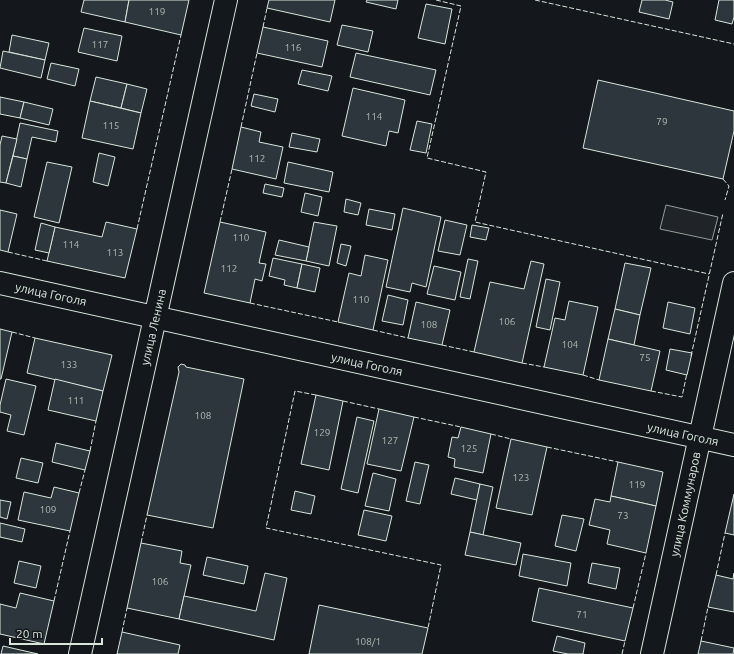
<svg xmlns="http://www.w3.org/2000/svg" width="734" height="654" font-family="Ubuntu,sans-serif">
	<rect width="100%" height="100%" fill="#14181c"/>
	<polygon fill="#202428" stroke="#939e99" points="666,205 718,217 712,240 660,229"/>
	<g fill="#2c363c" stroke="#d8e6dc">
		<polygon points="84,0 129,0 125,22 81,12"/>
		<polygon points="129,0 189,0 181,35 125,22"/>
		<polygon points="269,0 335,0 330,22 267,8"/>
		<polygon points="367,0 398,0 396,9 366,2"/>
		<polygon points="642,0 665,0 673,2 669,19 639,12"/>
		<polygon points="719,0 734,0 734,17 732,24 715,20"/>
		<polygon points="426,4 452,9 445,44 418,38"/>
		<polygon points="342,25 373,31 368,52 337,45"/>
		<polygon points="263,27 328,41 322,67 257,53"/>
		<polygon points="84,28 122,36 117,61 78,52"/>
		<polygon points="12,35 49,43 45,60 9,52"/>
		<polygon points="3,51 45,60 41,78 0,68"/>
		<polygon points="356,53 436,70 430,95 350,77"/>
		<polygon points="51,63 79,69 75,86 47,79"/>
		<polygon points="302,70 332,76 328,91 298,84"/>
		<polygon points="96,77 127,84 121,108 90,101"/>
		<polygon points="598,80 734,111 734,131 723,179 583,148"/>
		<polygon points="127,84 147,89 141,113 121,108"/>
		<polygon points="353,88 405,100 398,133 389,131 386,146 342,136"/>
		<polygon points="254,94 278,99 275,112 251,106"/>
		<polygon points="0,97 24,102 20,118 0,114"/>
		<polygon points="90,101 141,113 133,149 82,138"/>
		<polygon points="24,102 53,109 49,125 20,118"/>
		<polygon points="417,121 432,124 426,153 410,150"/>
		<polygon points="20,123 58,131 56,142 32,137 27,159 13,156"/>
		<polygon points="241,127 261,132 259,142 283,147 276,179 232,169"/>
		<polygon points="292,133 320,139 317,152 289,147"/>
		<polygon points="2,136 17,139 6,183 0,182 0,145"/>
		<polygon points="99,153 115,157 108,186 93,182"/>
		<polygon points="13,156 27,159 21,187 6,183"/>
		<polygon points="47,162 72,167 59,223 34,217"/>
		<polygon points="288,162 333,172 329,192 284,183"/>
		<polygon points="265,184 284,188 282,197 263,193"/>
		<polygon points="305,193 322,197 318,216 301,212"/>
		<polygon points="346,199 361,203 358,215 344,212"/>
		<polygon points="403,208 441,217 426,287 412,283 410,292 386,287"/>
		<polygon points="369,209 395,214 392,230 366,225"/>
		<polygon points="0,210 17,214 8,252 0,250"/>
		<polygon points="445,220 467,225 460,255 438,251"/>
		<polygon points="106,222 137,229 125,278 47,261 55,227 102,237"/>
		<polygon points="220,222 266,232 259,263 266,264 262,281 255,279 250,303 204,293"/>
		<polygon points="314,222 337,226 329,266 306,261"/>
		<polygon points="41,223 55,227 49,253 35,250"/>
		<polygon points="472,225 489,228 486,240 470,237"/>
		<polygon points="279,240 309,247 306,261 275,255"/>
		<polygon points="341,244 351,246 346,266 337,263"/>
		<polygon points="365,255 388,260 373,330 338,322 349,273 361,276"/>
		<polygon points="273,258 302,264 297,288 284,285 285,280 269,276"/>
		<polygon points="468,259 478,261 470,299 460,297"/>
		<polygon points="531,261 544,264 522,363 474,352 490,282 524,289"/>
		<polygon points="625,263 651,268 640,315 615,309"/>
		<polygon points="302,264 320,268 315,292 297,288"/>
		<polygon points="434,266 461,272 455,300 427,294"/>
		<polygon points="546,279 560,282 550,330 536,327"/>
		<polygon points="388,295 408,300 403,325 382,321"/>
		<polygon points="569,301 598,307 583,375 544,367 555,318 565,320"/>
		<polygon points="416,302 450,310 442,345 408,338"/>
		<polygon points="668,302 695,308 690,334 663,328"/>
		<polygon points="615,309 640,315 634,345 608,339"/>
		<polygon points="0,329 12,332 1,379 0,379"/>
		<polygon points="35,338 112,355 103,391 27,373"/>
		<polygon points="608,339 660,351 651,391 599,380"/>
		<polygon points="670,349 692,353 687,375 666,370"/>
		<polygon points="181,364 185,365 186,367 244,379 213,528 147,515 179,372 178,367"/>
		<polygon points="6,379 36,386 24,435 7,431 11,415 0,412 0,405"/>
		<polygon points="55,379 103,391 96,421 48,410"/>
		<polygon points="316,395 343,401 329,470 301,464"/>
		<polygon points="379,409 414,417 401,471 367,464"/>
		<polygon points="357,417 374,421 358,493 341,489"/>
		<polygon points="461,427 491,434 483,473 454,467 455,459 448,457 452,437 458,438"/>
		<polygon points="511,439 547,447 532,515 496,508"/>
		<polygon points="56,443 90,451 85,470 52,462"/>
		<polygon points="21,458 43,463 38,483 16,478"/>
		<polygon points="415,462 429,465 420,504 406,501"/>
		<polygon points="618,462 663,472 656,506 611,496"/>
		<polygon points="373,473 396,479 389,511 365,506"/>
		<polygon points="455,478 480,484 477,500 451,494"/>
		<polygon points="480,484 493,487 483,535 470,532"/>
		<polygon points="54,487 79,493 70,531 18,520 24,492 51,498"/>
		<polygon points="295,491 315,496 311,514 291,510"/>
		<polygon points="734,494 734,535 725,533"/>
		<polygon points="611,496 656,506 646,553 607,544 610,530 589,525 595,499 610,502"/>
		<polygon points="0,500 11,502 7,519 0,517"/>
		<polygon points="364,510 392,516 386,541 358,535"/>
		<polygon points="562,515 584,519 576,551 555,546"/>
		<polygon points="0,523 25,529 22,542 0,537"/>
		<polygon points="470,532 521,543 516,565 465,555"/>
		<polygon points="141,543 182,551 180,563 191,565 179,619 127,608"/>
		<polygon points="523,554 571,563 567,586 519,576"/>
		<polygon points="207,557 248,566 244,584 203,575"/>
		<polygon points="19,561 41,566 36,588 14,583"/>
		<polygon points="592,563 620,568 616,589 588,583"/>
		<polygon points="265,573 287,578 274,640 179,619 184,596 256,611"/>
		<polygon points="734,573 734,612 708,607 716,575 733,579"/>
		<polygon points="539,588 633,608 625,641 532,621"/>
		<polygon points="20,593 54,601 44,644 0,634 0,604 16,608"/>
		<polygon points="319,605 428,628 422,654 309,654"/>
		<polygon points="122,632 180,645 178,654 117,654"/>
		<polygon points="557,636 585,643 583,654 568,654 553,651"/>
		<polygon points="701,641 734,648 733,654 698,654"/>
		<polygon points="3,646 38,654 1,654"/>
	</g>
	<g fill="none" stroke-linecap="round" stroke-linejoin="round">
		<defs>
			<g id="street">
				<polyline points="80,654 226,0"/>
				<polyline points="652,654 734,283"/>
			</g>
			<polyline id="secondary" points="0,283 734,445"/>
		</defs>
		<use href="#street" stroke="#d8e6dc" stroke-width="24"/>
		<use href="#secondary" stroke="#d8e6dc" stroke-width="24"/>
		<use href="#street" stroke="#14181c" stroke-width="22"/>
		<use href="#secondary" stroke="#14181c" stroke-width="22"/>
		<g stroke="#d8e6dc" stroke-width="1" stroke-dasharray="5 2" stroke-linecap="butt">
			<polyline points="436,0 461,6 427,158 486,172 475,222 709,274"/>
			<polyline points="535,0 734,44"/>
			<polyline points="263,27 267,8"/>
			<polyline points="241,127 257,53"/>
			<polyline points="723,179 729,186 725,200"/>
			<polyline points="220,222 232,169"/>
			<polyline points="137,229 181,35"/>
			<polyline points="8,252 47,261"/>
			<polyline points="250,303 338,322"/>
			<polyline points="373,330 408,338"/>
			<polyline points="12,332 35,338"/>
			<polyline points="442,345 474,352"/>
			<polyline points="691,356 723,213"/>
			<polyline points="522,363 544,367"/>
			<polyline points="583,375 599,380"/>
			<polyline points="651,391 682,397 687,373"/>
			<polyline points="316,395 295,391 266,528 441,565 428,628"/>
			<polyline points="343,401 379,409"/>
			<polyline points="414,417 461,427"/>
			<polyline points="491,434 511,439"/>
			<polyline points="547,447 618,462"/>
			<polyline points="90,451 96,421"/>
			<polyline points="79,493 85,470"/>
			<polyline points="141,543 147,515"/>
			<polyline points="716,575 725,533"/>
			<polyline points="54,601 70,531"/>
			<polyline points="633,608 646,553"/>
			<polyline points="122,632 127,608"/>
			<polyline points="701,641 708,607"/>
			<polyline points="622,654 625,641"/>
		</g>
	</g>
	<g text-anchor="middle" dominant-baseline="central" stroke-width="3" stroke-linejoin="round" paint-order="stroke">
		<g font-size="10" fill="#adbab4">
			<text x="157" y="11">119</text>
			<text x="100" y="44">117</text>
			<text x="293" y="47">116</text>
			<text x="374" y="116">114</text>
			<text x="662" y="121">79</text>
			<text x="111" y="125">115</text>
			<text x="257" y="158">112</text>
			<text x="241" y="237">110</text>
			<text x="71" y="244">114</text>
			<text x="115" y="252">113</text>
			<text x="229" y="268">112</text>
			<text x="361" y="299">110</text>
			<text x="507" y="321">106</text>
			<text x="429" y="324">108</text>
			<text x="570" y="344">104</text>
			<text x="645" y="357">75</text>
			<text x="69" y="364">133</text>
			<text x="76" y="400">111</text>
			<text x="203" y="415">108</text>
			<text x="322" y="432">129</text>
			<text x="390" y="440">127</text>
			<text x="469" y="448">125</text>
			<text x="521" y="477">123</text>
			<text x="637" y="484">119</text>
			<text x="48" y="509">109</text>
			<text x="623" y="515">73</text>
			<text x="160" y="581">106</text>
			<text x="582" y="614">71</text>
			<text x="368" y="641">108/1</text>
		</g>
		<g font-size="12" fill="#d8e6dc" stroke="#14181c">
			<text transform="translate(51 294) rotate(12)">улица Гоголя</text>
			<text transform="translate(153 327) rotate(-77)">улица Ленина</text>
			<text transform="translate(367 364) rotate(12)">улица Гоголя</text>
			<text transform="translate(683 434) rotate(12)">улица Гоголя</text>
			<text transform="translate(685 504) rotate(-78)">улица Коммунаров</text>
		</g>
	</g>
	<path d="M10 638v6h92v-6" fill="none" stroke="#d8e6dc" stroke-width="2"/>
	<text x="16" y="638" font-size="12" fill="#d8e6dc" stroke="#14181c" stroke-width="3" paint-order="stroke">20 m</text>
</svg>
